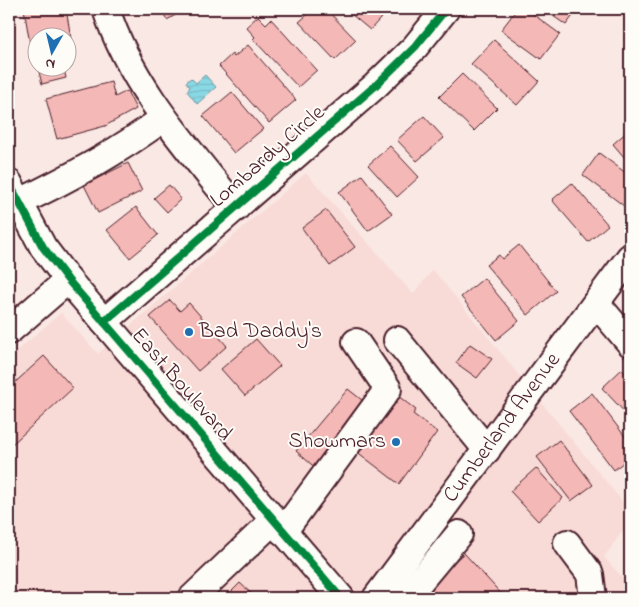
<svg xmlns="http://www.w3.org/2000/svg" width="639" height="607" font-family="'Indie Flower',sans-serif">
	<defs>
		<pattern id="water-rules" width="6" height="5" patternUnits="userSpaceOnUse" patternTransform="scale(1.25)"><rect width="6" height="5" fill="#89d9e5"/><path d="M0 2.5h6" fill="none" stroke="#78bac5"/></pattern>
	</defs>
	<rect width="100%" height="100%" fill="#fae8e4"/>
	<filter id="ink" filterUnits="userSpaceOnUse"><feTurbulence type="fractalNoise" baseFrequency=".02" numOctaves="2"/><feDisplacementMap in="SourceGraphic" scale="10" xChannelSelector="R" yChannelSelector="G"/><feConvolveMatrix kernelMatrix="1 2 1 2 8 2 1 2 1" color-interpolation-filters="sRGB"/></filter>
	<g filter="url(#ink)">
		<polygon fill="#f8dad6" points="306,173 413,294 433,270 630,511 630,520 604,557 630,587 630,598 9,598 9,358 61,313 98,354"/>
		<polygon fill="url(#water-rules)" stroke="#708f9b" points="205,75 216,87 197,104 187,91 190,87 186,82 191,78 196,83"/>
		<g fill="#f4b8b6" stroke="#4a1f2b">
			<polygon points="24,9 66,9 71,38 38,38 38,43 30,44"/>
			<polygon points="161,9 183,9 184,10 167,20"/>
			<polygon points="314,9 326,9 356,40 335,60 299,22"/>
			<polygon points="345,9 389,9 370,30"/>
			<polygon points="517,9 526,9 560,34 541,59 501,30"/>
			<polygon points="543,9 578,9 566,25"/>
			<polygon points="258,16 266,24 271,19 317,70 298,87 253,39 255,37 246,27"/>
			<polygon points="494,40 539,81 517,105 471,64"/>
			<polygon points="248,45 296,100 269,123 219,66 232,54 234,57"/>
			<polygon points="68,57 70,68 64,69 66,78 42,84 38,68 68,68"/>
			<polygon points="462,74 497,108 474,131 439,97"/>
			<polygon points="111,82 115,97 127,91 136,109 105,126 57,139 46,99"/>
			<polygon points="232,92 263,129 234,153 203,116"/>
			<polygon points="424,116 444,138 417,161 397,140"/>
			<polygon points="630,129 630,164 613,144"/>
			<polygon points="390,146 419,177 397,197 368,165"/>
			<polygon points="599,153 630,176 630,197 624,206 583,175"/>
			<polygon points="128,163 142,191 98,213 84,185"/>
			<polygon points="362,175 392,214 368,231 339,192"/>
			<polygon points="572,183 608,225 588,242 552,200"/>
			<polygon points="169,185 181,199 167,212 154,198"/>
			<polygon points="136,207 158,235 130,258 107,230"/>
			<polygon points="326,210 355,247 330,266 302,228"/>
			<polygon points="519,245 556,291 528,315 486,265 499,255 502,259"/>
			<polygon points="484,278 519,321 496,340 461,297"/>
			<polygon points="170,300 180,311 189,303 227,346 198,371 150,317"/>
			<polygon points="256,339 280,366 245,396 221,369"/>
			<polygon points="470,344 492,359 477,378 456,363"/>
			<polygon points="44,356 73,388 9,447 9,388"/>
			<polygon points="622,369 630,378 630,418 602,388"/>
			<polygon points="348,389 372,408 319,471 296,451"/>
			<polygon points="592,393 630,443 630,457 614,470 569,411"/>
			<polygon points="397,395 416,410 413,414 437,432 399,484 356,451"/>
			<polygon points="559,440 593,485 571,501 537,457"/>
			<polygon points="536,468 563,498 538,521 510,491"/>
			<polygon points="464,553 505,598 413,598"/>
			<polygon points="240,583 256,598 225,598"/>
		</g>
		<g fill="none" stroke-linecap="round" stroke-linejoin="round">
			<defs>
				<g id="minor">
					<path d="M106,9C131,86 186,146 236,208"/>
					<polyline points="9,183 43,247 68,280 341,598"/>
					<path d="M18,203C72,177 116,153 164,118"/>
					<polyline points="596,303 630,343"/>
					<polyline points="104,322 375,86 415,47 446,9"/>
					<polyline points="9,331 68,280"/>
					<polyline points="397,340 487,450"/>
					<polyline points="283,532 388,389 356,342"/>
					<polyline points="567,543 590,574 593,598"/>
					<polyline points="192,598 274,520"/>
					<path id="s1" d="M376,598L630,257"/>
					<polyline points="406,598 459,534"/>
				</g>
			</defs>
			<use href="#minor" stroke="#4a1f2b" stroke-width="30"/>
			<use href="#minor" stroke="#fdfcf7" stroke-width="26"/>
			<defs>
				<g id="cycleway">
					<polyline points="9,183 43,247 68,280 341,598"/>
					<polyline points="104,322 375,86 415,47 446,9"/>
				</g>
			</defs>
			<use href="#cycleway" stroke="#fdfcf7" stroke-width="11"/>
			<use href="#cycleway" stroke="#00873e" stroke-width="8"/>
		</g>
	</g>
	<g fill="#1f6fb2" stroke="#fdfcf7" stroke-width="2">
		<circle cx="189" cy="332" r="5"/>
		<circle cx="396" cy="442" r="5"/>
	</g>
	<g text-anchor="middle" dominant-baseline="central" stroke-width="4" stroke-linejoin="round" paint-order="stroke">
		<g font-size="22" fill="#4a1f2b" stroke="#fdfcf7">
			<text transform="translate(268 157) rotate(-41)">Lombardy Circle</text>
			<text transform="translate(181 385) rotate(49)">East Boulevard</text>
			<text stroke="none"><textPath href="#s1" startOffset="212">Cumberland Avenue</textPath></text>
		</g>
		<g font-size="22" fill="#4a1f2b" stroke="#fdfcf7" text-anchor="start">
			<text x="199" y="332">Bad Daddy's</text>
			<text x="386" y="442" text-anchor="end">Showmars</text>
		</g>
	</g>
	<rect width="639" height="607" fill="none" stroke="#fdfcf7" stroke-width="30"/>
	<rect x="15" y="15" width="609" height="577" fill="none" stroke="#4a1f2b" stroke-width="2" filter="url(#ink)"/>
	<g transform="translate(52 52) rotate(188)"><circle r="24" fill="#fdfcf7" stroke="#b5a4a5"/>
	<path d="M0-4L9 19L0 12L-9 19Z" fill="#1f6fb2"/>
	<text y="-8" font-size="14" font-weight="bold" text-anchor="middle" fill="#4a1f2b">N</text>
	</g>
</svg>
